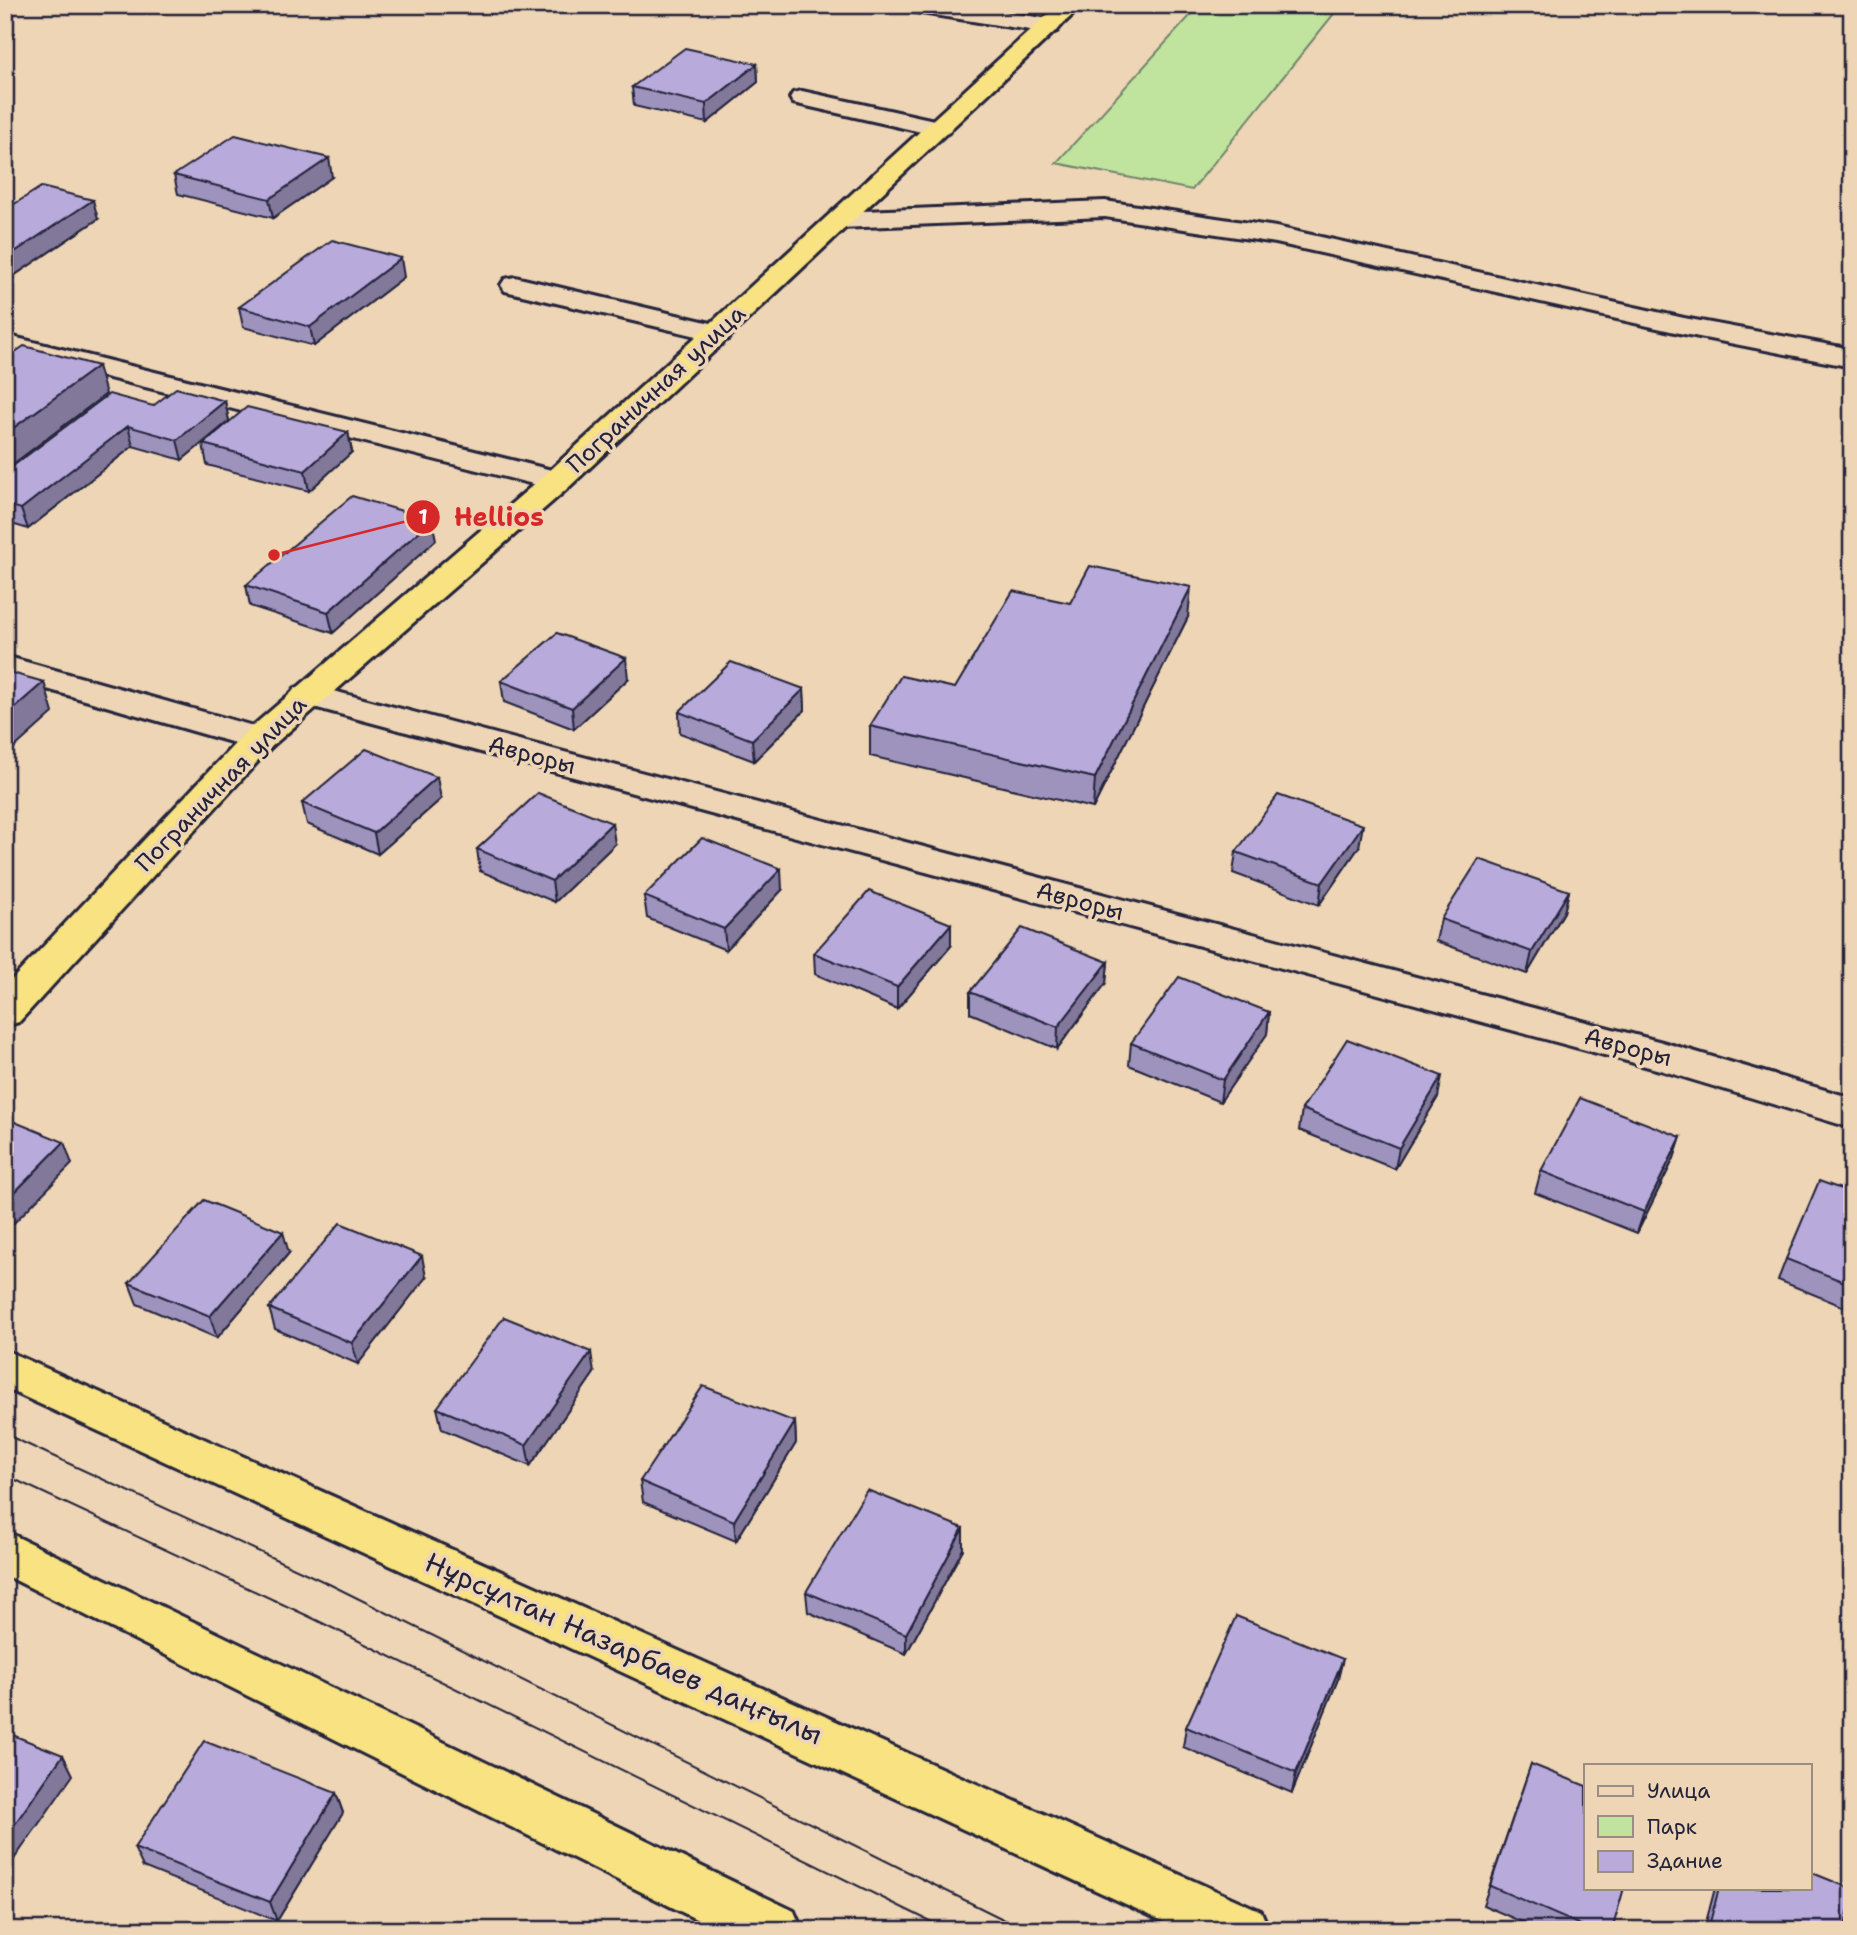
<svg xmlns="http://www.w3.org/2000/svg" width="1857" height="1935" font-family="'Shantell Sans',sans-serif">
	<rect width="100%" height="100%" fill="#eed5b5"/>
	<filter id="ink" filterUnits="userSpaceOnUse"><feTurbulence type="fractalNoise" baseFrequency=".0143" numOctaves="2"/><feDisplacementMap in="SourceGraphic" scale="14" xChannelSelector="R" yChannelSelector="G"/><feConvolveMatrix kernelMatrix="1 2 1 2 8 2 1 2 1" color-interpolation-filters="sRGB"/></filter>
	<g filter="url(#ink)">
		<polygon fill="#c0e49e" stroke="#71836c" stroke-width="2" points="1200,5 1341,5 1192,190 1056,163"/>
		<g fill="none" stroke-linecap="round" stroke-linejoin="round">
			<defs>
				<g id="minor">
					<polygon points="904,5 961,5 1049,19 1057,21 1061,26 1057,31 1049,33 915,12 907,10"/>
					<polygon points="802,91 948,123 952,128 948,133 939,136 793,103 790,98 793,93"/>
					<polygon points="1105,201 1276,227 1684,318 1852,349 1852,367 1684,334 1276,243 1105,217 840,228 831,226 827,220 831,214 840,212"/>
					<polygon points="515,277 728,327 732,333 728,339 718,341 505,291 501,285 505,279"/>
					<polygon points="5,335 568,474 572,481 568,488 557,490 5,352"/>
					<polygon points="5,656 271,731 276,739 271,747 259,750 5,677"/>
					<polygon points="307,684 1662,1042 1852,1098 1852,1128 1660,1070 295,702 290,695 295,688"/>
				</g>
				<g id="highway">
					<polygon points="1058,5 1083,5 568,488 271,747 19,1022 5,1026 5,987 247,731 546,474"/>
					<polygon points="5,1350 1261,1911 1269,1930 1182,1930 5,1388"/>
					<polygon points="5,1531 794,1911 802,1930 718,1930 5,1575"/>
				</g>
			</defs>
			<use href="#minor" stroke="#22223b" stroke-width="6"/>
			<use href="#highway" stroke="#22223b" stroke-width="6"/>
			<use href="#minor" fill="#eed5b5" fill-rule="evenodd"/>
			<use href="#highway" fill="#f8e281" fill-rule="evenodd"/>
			<g stroke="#22223b" stroke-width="2">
				<polyline points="5,1434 329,1584 1025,1930"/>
				<polyline points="5,1475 308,1616 948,1930"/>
			</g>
		</g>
		<g fill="#9e93bd" stroke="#22223b" stroke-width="2">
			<polygon points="757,64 758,82 707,123 634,106 632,87"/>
			<polygon points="174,175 332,177 273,218 178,194"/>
			<polygon points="5,210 98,219 15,275 5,272"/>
			<polygon points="404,277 314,346 243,327 239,307"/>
			<polygon points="225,401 229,421 182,460 133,446 28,529 5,522 5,472 153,406"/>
			<polygon points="348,432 352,452 309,491 207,465 203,444"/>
			<polygon points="436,540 333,633 250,606 246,585"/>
			<polygon points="1070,603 1188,617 1093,808 870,756 870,726 955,688"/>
			<polygon points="628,679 574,729 504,702 501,681"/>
			<polygon points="804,689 805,710 754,761 680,733 679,712"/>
			<polygon points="441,799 378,854 307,824 302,803"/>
			<polygon points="615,844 555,902 480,871 477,849"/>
			<polygon points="1359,847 1319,905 1233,873 1236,852"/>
			<polygon points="782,890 726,950 647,918 644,896"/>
			<polygon points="1569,891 1564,912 1527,974 1436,941 1441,919"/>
			<polygon points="951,946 897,1009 815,974 814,953"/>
			<polygon points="1108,962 1106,983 1057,1049 970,1013 970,992"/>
			<polygon points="1269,1012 1267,1034 1220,1102 1129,1065 1131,1043"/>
			<polygon points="1438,1097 1395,1169 1299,1130 1302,1109"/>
			<polygon points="1681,1137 1674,1158 1637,1233 1535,1193 1541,1171"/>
			<polygon points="1852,1193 1852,1310 1778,1280 1786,1259"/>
			<polygon points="289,1253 217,1338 137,1304 129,1283"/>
			<polygon points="426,1277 358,1364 275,1329 269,1308"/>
			<polygon points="594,1373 530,1466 442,1429 437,1408"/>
			<polygon points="795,1422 796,1443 736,1541 643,1502 640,1481"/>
			<polygon points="963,1528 963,1549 906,1654 808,1612 806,1592"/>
			<polygon points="1338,1679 1292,1793 1183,1747 1186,1727"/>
			<polygon points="1531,1764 1612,1930 1540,1930 1483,1905"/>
			<polygon points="336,1793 343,1813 277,1921 143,1867 134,1848"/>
			<polygon points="1715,1888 1810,1888 1844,1930 1704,1930"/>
		</g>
		<g fill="#81789a" stroke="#22223b" stroke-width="2">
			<polygon points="757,64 758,82 707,123 706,104"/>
			<polygon points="329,158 332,177 273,218 269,199"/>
			<polygon points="93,200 98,219 15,275 10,255"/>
			<polygon points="401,258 404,277 314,346 310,327"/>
			<polygon points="98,366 106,394 5,470 5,434"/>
			<polygon points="225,401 229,421 182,460 177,440"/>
			<polygon points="128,426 133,446 28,529 21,509"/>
			<polygon points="348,432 352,452 309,491 305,471"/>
			<polygon points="432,520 436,540 333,633 328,612"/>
			<polygon points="1191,587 1188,617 1093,808 1095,778"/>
			<polygon points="626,658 628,679 574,729 572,708"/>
			<polygon points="44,682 53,713 5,756 5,716"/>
			<polygon points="804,689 805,710 754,761 752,740"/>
			<polygon points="437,777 441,799 378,854 374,833"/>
			<polygon points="612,823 615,844 555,902 552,881"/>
			<polygon points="1363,825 1359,847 1319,905 1322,883"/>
			<polygon points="781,869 782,890 726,950 724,929"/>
			<polygon points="1569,891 1564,912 1527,974 1532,952"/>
			<polygon points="951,924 951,946 897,1009 897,987"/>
			<polygon points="1108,962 1106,983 1057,1049 1058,1027"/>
			<polygon points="1269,1012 1267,1034 1220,1102 1223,1080"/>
			<polygon points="1442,1076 1438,1097 1395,1169 1399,1148"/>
			<polygon points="1681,1137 1674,1158 1637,1233 1644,1212"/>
			<polygon points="64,1142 72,1164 5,1232 5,1202"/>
			<polygon points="283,1232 289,1253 217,1338 210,1316"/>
			<polygon points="422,1256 426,1277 358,1364 352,1343"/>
			<polygon points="591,1352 594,1373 530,1466 526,1445"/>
			<polygon points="795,1422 796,1443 736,1541 734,1521"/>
			<polygon points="963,1528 963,1549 906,1654 906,1634"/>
			<polygon points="1343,1659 1338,1679 1292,1793 1296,1773"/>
			<polygon points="63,1755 73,1775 5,1872 5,1838"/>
			<polygon points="336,1793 343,1813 277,1921 270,1902"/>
		</g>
		<g fill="#b8abdc" stroke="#22223b" stroke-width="2">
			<polygon points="685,48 757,64 706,104 632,87"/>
			<polygon points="235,135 329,158 269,199 174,175"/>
			<polygon points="41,187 93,200 10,255 5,254 5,210"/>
			<polygon points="332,240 401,258 310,327 239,307"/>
			<polygon points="24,346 98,366 5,434 5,359"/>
			<polygon points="176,388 225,401 177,440 128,426 21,509 5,504 5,472 109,394 153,406"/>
			<polygon points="247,407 348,432 305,471 203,444"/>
			<polygon points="352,496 432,520 328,612 246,585"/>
			<polygon points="1090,566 1191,587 1095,778 870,726 901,676 955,688 1013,591 1070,603"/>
			<polygon points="557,633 626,658 572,708 501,681"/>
			<polygon points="731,662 804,689 752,740 679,712"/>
			<polygon points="5,671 44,682 5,716"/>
			<polygon points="366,749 437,777 374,833 302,803"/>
			<polygon points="538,793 612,823 552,881 477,849"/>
			<polygon points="1278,795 1363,825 1322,883 1236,852"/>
			<polygon points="702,838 781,869 724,929 644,896"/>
			<polygon points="1479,859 1569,891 1532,952 1441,919"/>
			<polygon points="869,891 951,924 897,987 814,953"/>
			<polygon points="1022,928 1108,962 1058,1027 970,992"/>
			<polygon points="1179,977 1269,1012 1223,1080 1131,1043"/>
			<polygon points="1347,1039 1442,1076 1399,1148 1302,1109"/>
			<polygon points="1580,1098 1681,1137 1644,1212 1541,1171"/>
			<polygon points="5,1118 64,1142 5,1202"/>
			<polygon points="1819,1181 1852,1193 1852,1285 1786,1259"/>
			<polygon points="204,1200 283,1232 210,1316 129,1283"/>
			<polygon points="340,1223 422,1256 352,1343 269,1308"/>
			<polygon points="504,1317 591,1352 526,1445 437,1408"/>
			<polygon points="703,1386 795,1422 734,1521 640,1481"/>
			<polygon points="867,1490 963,1528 906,1634 806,1592"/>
			<polygon points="1236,1616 1343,1659 1296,1773 1186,1727"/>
			<polygon points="5,1732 63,1755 5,1838"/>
			<polygon points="204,1741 336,1793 270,1902 134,1848"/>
			<polygon points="1531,1764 1586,1786 1586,1888 1624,1888 1612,1930 1592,1930 1490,1886"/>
			<polygon points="1810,1872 1852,1889 1852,1895 1844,1930 1708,1930 1719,1888 1810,1888"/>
		</g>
	</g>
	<g text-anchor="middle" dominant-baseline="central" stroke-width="7" stroke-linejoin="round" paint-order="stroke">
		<g font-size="24" fill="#22223b" stroke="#eed5b5">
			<text transform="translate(656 389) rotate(-43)">Пограничная улица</text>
			<text transform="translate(532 755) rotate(15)">Авроры</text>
			<text transform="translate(221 784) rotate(-46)">Пограничная улица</text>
			<text transform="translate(1080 901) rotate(15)">Авроры</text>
			<text transform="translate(1628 1047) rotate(15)">Авроры</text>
		</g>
		<g font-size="28" fill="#22223b" stroke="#eed5b5">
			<text transform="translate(624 1648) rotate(24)">Нұрсұлтан Назарбаев даңғылы</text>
		</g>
	</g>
	<path fill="none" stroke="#d62828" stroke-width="2.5" d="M274 555L423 517"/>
	<g fill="#d62828" stroke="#eed5b5" stroke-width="2.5">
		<circle cx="274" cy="555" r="7"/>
		<circle cx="423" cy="517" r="18"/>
	</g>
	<g font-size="21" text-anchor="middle" font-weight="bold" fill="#fff">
		<text x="423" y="524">1</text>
	</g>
	<g font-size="26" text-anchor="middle" font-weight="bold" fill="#d62828" stroke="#eed5b5" stroke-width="7" stroke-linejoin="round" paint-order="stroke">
		<text x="499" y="526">Hellios</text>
	</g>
	<rect width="1857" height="1935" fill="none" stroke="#eed5b5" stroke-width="28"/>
	<rect x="14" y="14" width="1829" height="1907" fill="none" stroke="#22223b" stroke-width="2.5" filter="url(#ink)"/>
	<rect x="1584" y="1764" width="228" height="126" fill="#eed5b5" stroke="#9c8d84" stroke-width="2"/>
	<rect x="1598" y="1786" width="35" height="10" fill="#eed5b5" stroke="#9c8d84" stroke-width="2"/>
	<text x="1647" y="1798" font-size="21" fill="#22223b">Улица</text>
	<rect x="1598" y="1816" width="35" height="21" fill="#c0e49e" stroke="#9c8d84" stroke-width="2"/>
	<text x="1647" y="1834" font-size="21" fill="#22223b">Парк</text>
	<rect x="1598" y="1851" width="35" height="21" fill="#b8abdc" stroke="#9c8d84" stroke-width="2"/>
	<text x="1647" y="1868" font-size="21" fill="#22223b">Здание</text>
</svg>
